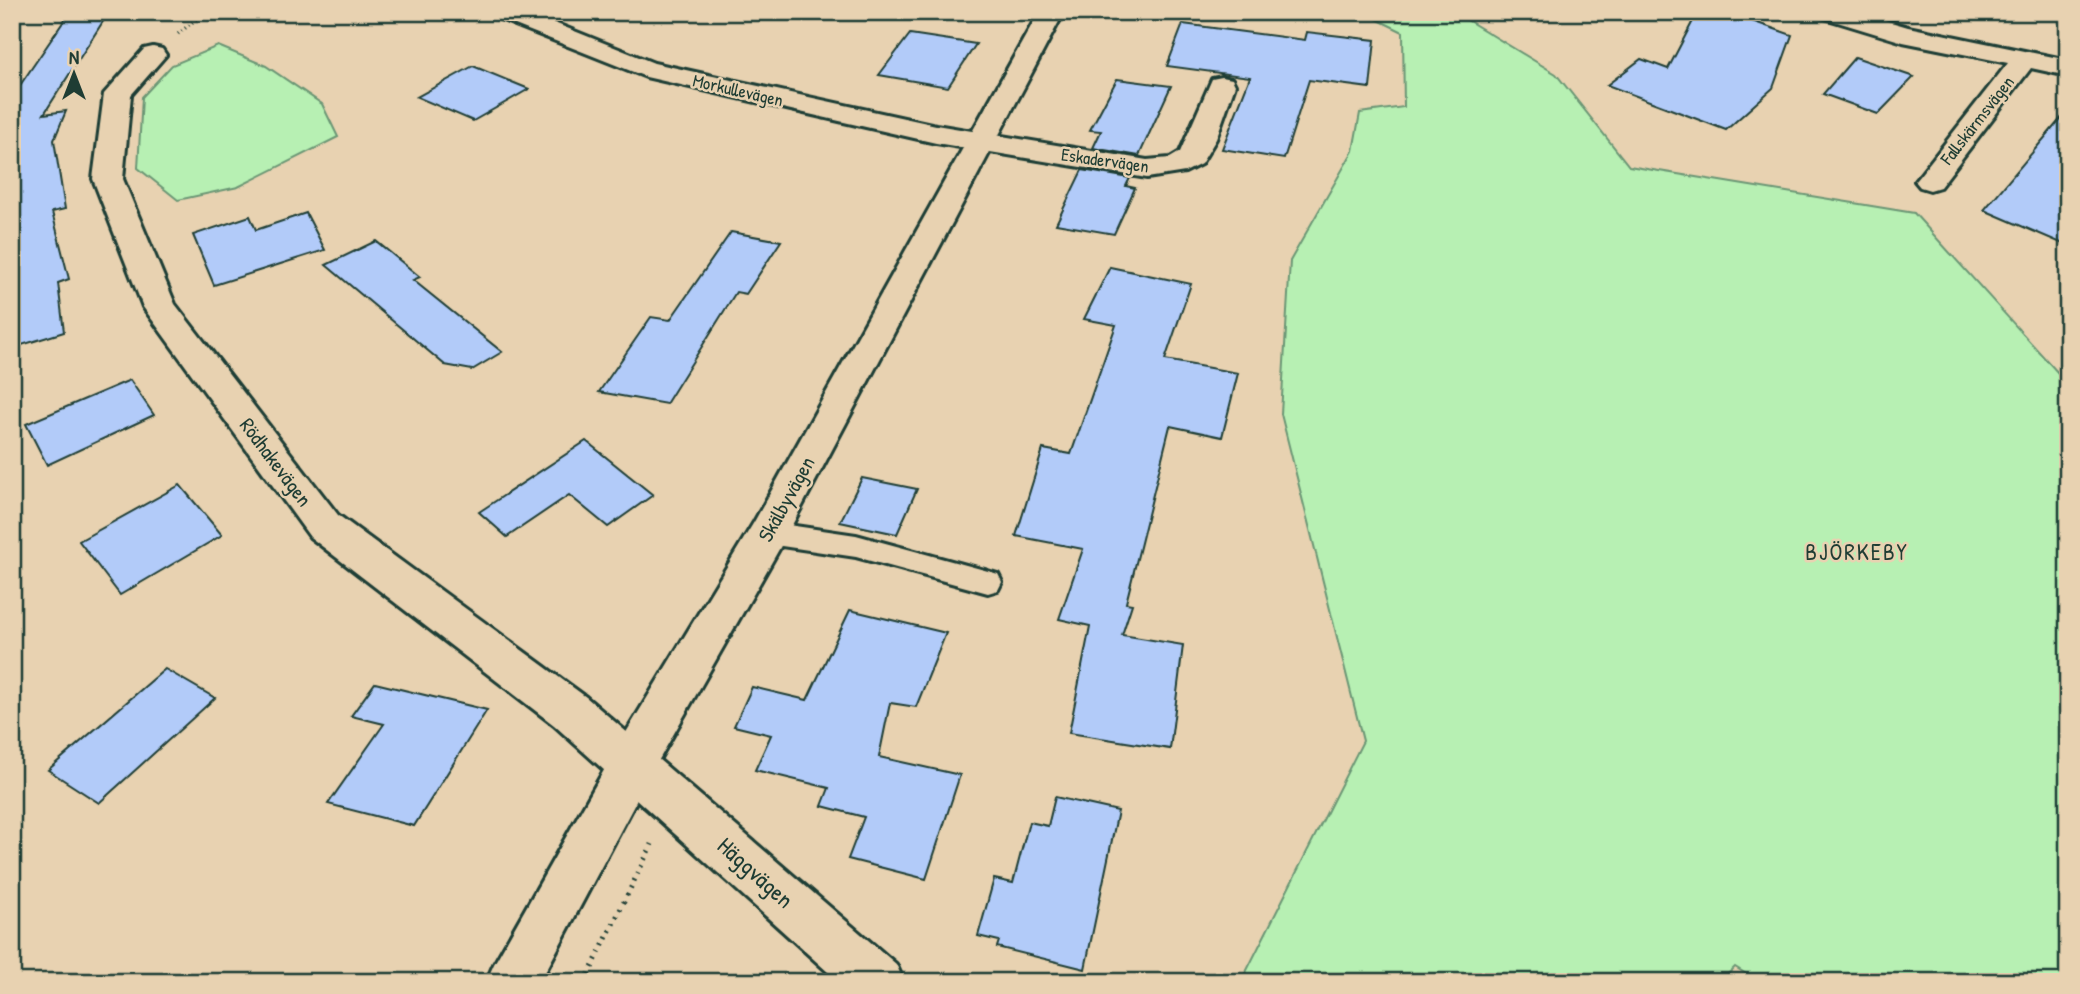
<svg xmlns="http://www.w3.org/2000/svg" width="2080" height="994" font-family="'Patrick Hand',sans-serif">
	<rect width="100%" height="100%" fill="#e8d2b1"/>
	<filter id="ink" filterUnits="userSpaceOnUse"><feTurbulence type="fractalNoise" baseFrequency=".0143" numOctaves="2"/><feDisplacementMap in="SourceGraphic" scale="14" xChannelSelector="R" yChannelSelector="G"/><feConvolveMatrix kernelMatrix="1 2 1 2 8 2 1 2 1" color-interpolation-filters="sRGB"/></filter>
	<g filter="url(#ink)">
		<g fill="#b7f0b3" stroke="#6b9674" stroke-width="2">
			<polygon points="1362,12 1454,12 1556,74 1629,166 1914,213 2068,384 2068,982 1759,982 1735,967 1720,982 1241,982 1363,741 1281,414 1290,261 1353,151 1360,113 1404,107 1403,32"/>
			<polygon points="218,46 266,66 322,104 338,137 238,187 178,200 138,168 142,97 172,65"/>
		</g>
		<g fill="#b2cbf9" stroke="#1f3d34" stroke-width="2">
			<polygon points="70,12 109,12 44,114 66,111 54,140 65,209 52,212 69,279 58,283 64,332 12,348 12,97"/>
			<polygon points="1703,12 1726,12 1792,35 1773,88 1726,130 1607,85 1641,59 1668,69 1694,19"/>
			<polygon points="1183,24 1305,40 1307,32 1375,40 1370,88 1309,80 1284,159 1222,149 1250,77 1167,66"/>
			<polygon points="910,34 976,44 948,87 879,75"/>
			<polygon points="1855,57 1914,77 1878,114 1823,94"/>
			<polygon points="473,66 529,89 473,121 417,97"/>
			<polygon points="1117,79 1171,86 1139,156 1093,148 1101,131 1090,130"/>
			<polygon points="2068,110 2068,246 1984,210"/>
			<polygon points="1082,170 1130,178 1126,186 1135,188 1114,234 1056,224"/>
			<polygon points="306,213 325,250 214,285 193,235 250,216 256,230"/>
			<polygon points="731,232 781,241 746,294 736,292 666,404 599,392 651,317 670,320"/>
			<polygon points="376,241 420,277 413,280 502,352 472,370 445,365 326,265"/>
			<polygon points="1110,267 1191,284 1165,360 1238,373 1222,437 1170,426 1126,603 1132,604 1122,635 1183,645 1170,749 1069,733 1090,626 1059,619 1083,549 1016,536 1043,449 1071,454 1116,325 1084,319"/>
			<polygon points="130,380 154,415 47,465 26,424"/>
			<polygon points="586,441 653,495 608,527 569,495 507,537 479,512"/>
			<polygon points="862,478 917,489 897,534 840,522"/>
			<polygon points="180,485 222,535 120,595 79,541"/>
			<polygon points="850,610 946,633 916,707 890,703 879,757 960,775 926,879 848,859 864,817 822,806 829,788 755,770 771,735 734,726 752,687 807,700"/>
			<polygon points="165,669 215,698 99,803 48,770"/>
			<polygon points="375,683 487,710 414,826 328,804 384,724 351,716"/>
			<polygon points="1055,797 1118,811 1085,969 997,947 999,941 978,936 994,879 1013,883 1029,822 1048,826"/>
		</g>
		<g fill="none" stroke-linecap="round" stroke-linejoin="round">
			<defs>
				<polygon id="service" points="768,522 856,535 988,571 998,574 1002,582 998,590 988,593 856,557 768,544 758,540 755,533 758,526"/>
				<g id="minor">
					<polygon points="492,12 527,12 654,63 936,125 1147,160 1170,158 1180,152 1212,79 1222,77 1232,79 1235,85 1216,139 1201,164 1185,172 1147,178 936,143 646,77 495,17"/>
					<polygon points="1818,12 1857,12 1908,27 2068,60 2068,76 2031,68 1940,187 1930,190 1920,187 1915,181 1920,175 2008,63 1903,42 1821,17"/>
					<polygon points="153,47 162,49 166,55 131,95 123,179 175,304 338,515 586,697 896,964 904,982 839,982 554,725 310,537 143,307 93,179 104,94 144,49"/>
				</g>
				<polygon id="tertiary" points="1039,12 1064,12 782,544 648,779 540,982 486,982 494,964 616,749 754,522"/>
			</defs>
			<use href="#service" stroke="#1f3d34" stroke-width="6"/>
			<use href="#minor" stroke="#1f3d34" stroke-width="6"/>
			<use href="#tertiary" stroke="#1f3d34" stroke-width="6"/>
			<polyline stroke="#1f3d34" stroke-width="3.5" stroke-dasharray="1 3.5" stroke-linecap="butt" points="178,34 205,12"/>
			<polyline stroke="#1f3d34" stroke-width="5" stroke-dasharray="2 6" stroke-linecap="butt" points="585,982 652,844"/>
			<use href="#service" fill="#e8d2b1" fill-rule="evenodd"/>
			<use href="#minor" fill="#e8d2b1" fill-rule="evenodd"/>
			<use href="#tertiary" fill="#e8d2b1" fill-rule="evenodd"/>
		</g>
	</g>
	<g text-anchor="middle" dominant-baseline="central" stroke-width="5" stroke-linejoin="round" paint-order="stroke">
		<g font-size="18" fill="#1f3d34" stroke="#e8d2b1">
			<text transform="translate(738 90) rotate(13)">Morkullevägen</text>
			<text transform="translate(1977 120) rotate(-52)">Fallskärmsvägen</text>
			<text transform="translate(1105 160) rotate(8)">Eskadervägen</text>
		</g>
		<g font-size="21" fill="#1f3d34" stroke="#e8d2b1">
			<text transform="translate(276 462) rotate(53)">Rödhakevägen</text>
			<text transform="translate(786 499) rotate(-61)">Skälbyvägen</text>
		</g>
		<g font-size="23" letter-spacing="2" fill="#1f3d34" stroke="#e8d2b1">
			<text x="1857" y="551">BJÖRKEBY</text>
		</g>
		<g font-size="24" fill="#1f3d34" stroke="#e8d2b1">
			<text transform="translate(756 872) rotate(42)">Häggvägen</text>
		</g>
	</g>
	<rect width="2080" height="994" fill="none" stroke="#e8d2b1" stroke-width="42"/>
	<rect x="21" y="21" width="2038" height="952" fill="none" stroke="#1f3d34" stroke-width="2.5" filter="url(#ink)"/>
	<g transform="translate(74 74)" stroke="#e8d2b1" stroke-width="5" paint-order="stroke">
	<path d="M0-5L12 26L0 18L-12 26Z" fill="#1f3d34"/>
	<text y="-10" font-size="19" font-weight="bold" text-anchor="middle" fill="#1f3d34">N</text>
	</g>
</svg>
